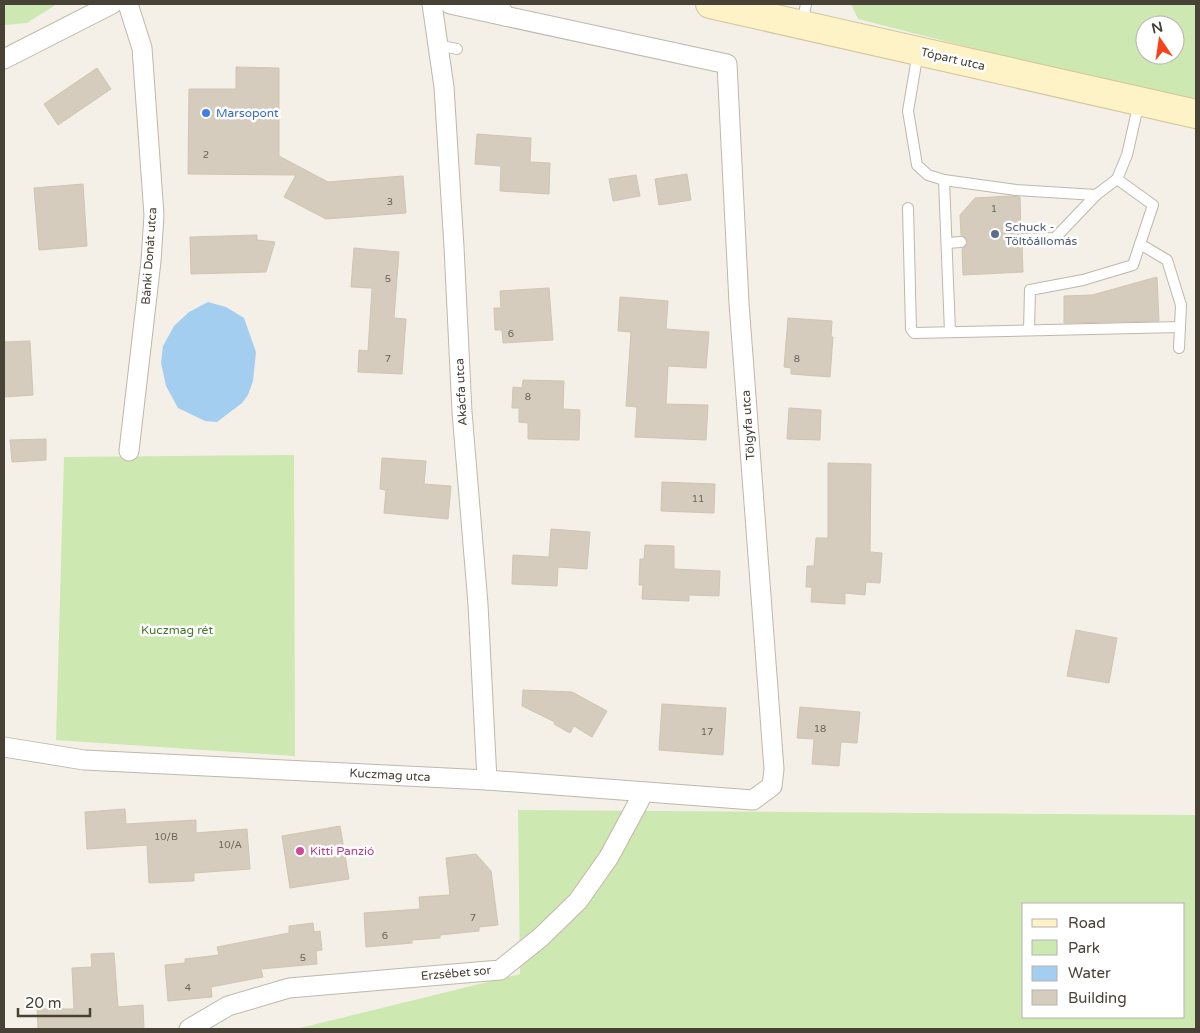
<svg xmlns="http://www.w3.org/2000/svg" width="1200" height="1033" font-family="'Varela Round',sans-serif">
	<rect width="100%" height="100%" fill="#f4f0e7"/>
	<g fill="#cde8b0" fill-rule="evenodd">
		<polygon points="4,4 57,4 27,23 4,25"/>
		<path d="M851,4H1196V103L1015,59L858,19ZM1145,25H1175V55H1145Z"/>
		<polygon points="294,455 295,756 56,740 64,457"/>
		<path d="M518,810L1196,815V1029H296L520,974ZM1024,904H1184V1017H1024Z"/>
	</g>
	<polygon fill="#a4cef0" points="208,302 226,307 244,318 256,352 253,381 248,395 242,403 217,422 205,421 178,408 166,386 161,363 163,346 174,326 189,312"/>
	<g fill="#d5ccbd" stroke="#d0c5b0">
		<polygon points="236,67 279,68 279,156 328,182 403,176 406,213 326,219 284,197 296,175 188,174 189,89 236,89"/>
		<polygon points="97,68 111,89 58,125 44,104"/>
		<polygon points="477,134 531,138 530,162 550,163 549,194 500,191 501,166 475,164"/>
		<polygon points="687,174 691,200 659,205 655,179"/>
		<polygon points="636,175 640,196 613,201 609,179"/>
		<polygon points="83,184 87,246 39,250 34,188"/>
		<polygon points="1010,196 1020,197 1021,232 1015,235 1014,240 1017,245 1022,246 1023,272 963,275 962,249 965,247 968,242 966,238 961,235 960,215 975,198"/>
		<polygon points="257,235 257,240 275,242 266,272 191,274 190,237"/>
		<polygon points="354,248 399,252 394,318 406,319 402,374 358,372 359,350 368,351 372,288 351,287"/>
		<polygon points="1157,277 1159,321 1064,323 1064,296 1092,295"/>
		<polygon points="549,288 553,340 503,343 502,330 495,330 494,308 501,308 500,291"/>
		<polygon points="620,297 668,301 666,329 709,332 706,368 668,366 666,404 708,405 706,440 635,437 637,407 626,406 631,332 618,331"/>
		<polygon points="788,318 832,321 831,337 833,337 830,377 791,374 791,368 784,367"/>
		<polygon points="30,341 33,395 4,397 4,342"/>
		<polygon points="523,380 564,381 563,409 580,410 579,440 528,439 528,423 519,422 519,408 512,408 513,387 522,388"/>
		<polygon points="789,408 821,410 820,440 787,439"/>
		<polygon points="46,439 46,460 12,462 10,440"/>
		<polygon points="382,458 426,461 424,484 451,486 448,519 384,513 386,490 380,489"/>
		<polygon points="828,463 871,464 870,552 882,553 880,583 866,582 865,595 845,593 845,604 811,602 812,587 806,587 807,566 814,566 816,538 828,538"/>
		<polygon points="662,482 715,484 714,513 661,511"/>
		<polygon points="551,529 590,532 587,569 558,567 557,586 512,584 513,555 549,557"/>
		<polygon points="645,545 674,546 674,569 720,571 719,596 689,595 689,601 642,599 643,585 639,585 640,559 644,559"/>
		<polygon points="1076,630 1117,638 1109,683 1067,676"/>
		<polygon points="523,690 572,692 607,711 592,737 574,726 570,733 554,724 555,722 522,706"/>
		<polygon points="662,704 726,708 723,755 659,750"/>
		<polygon points="800,707 860,712 857,743 841,742 839,766 812,764 814,739 797,738"/>
		<polygon points="125,809 126,824 196,820 196,833 247,829 250,869 194,873 194,881 149,883 147,845 87,849 85,812"/>
		<polygon points="340,826 349,879 290,888 282,836"/>
		<polygon points="476,854 491,871 498,925 479,927 479,931 440,935 440,938 412,940 412,943 366,947 364,913 420,909 419,897 450,895 446,858"/>
		<polygon points="313,923 314,932 320,931 322,950 316,951 317,964 261,969 263,977 211,987 212,997 168,1001 165,965 185,963 185,959 219,955 217,947 289,933 289,926"/>
		<polygon points="114,953 118,1007 143,1005 144,1029 38,1029 37,1009 74,1009 72,968 92,967 91,954"/>
	</g>
	<g fill="none" stroke-linecap="round" stroke-linejoin="round">
		<defs>
			<g id="lane">
				<polyline points="802,24 806,4"/>
				<polyline points="438,45 457,49"/>
				<polyline points="918,52 908,111 917,165 928,175 944,180 1016,190 1096,195 1117,179 1127,155 1139,102"/>
				<polyline points="944,180 950,332"/>
				<polyline points="908,208 911,329 914,333 1180,327"/>
				<polyline points="1021,239 1055,238 1096,195"/>
				<polyline points="947,243 961,242"/>
				<polyline points="1140,244 1167,260 1181,305 1179,348"/>
				<polyline points="1029,330 1030,290 1083,280 1133,265 1153,205 1117,179"/>
			</g>
			<g id="street">
				<polyline points="128,4 142,48 154,215 151,261 129,451"/>
				<polyline points="432,4 444,87 454,247 462,412 478,604 487,780"/>
				<polyline points="450,4 505,16"/>
				<polyline points="4,59 112,4"/>
				<polyline points="4,747 84,760 487,780 753,800 772,786 774,769 739,303 727,64 505,16 498,4"/>
				<polyline points="189,1029 228,1006 289,988 500,970 541,937 578,901 609,857 644,792"/>
			</g>
			<polyline id="secondary" points="710,4 1196,114"/>
		</defs>
		<use href="#lane" stroke="#bfb8aa" stroke-width="12"/>
		<use href="#street" stroke="#bfb8aa" stroke-width="21"/>
		<use href="#secondary" stroke="#d3c598" stroke-width="30"/>
		<use href="#lane" stroke="#fff" stroke-width="10"/>
		<use href="#street" stroke="#fff" stroke-width="19"/>
		<use href="#secondary" stroke="#fef3c7" stroke-width="28"/>
	</g>
	<circle fill="#3f7fe0" stroke="#fff" stroke-width="2" cx="206" cy="113" r="5"/>
	<circle fill="#5c6f8a" stroke="#fff" stroke-width="2" cx="995" cy="234" r="5"/>
	<circle fill="#d1479c" stroke="#fff" stroke-width="2" cx="300" cy="851" r="5"/>
	<g text-anchor="middle" dominant-baseline="central" stroke-width="5" stroke-linejoin="round" paint-order="stroke">
		<g font-size="10" fill="#6a6458">
			<text x="206" y="155">2</text>
			<text x="390" y="202">3</text>
			<text x="994" y="209">1</text>
			<text x="388" y="279">5</text>
			<text x="511" y="334">6</text>
			<text x="388" y="359">7</text>
			<text x="797" y="359">8</text>
			<text x="528" y="397">8</text>
			<text x="698" y="499">11</text>
			<text x="820" y="729">18</text>
			<text x="707" y="732">17</text>
			<text x="166" y="837">10/B</text>
			<text x="230" y="845">10/A</text>
			<text x="473" y="918">7</text>
			<text x="385" y="936">6</text>
			<text x="303" y="958">5</text>
			<text x="188" y="988">4</text>
		</g>
		<g font-size="12" fill="#474136" stroke="#fff">
			<text transform="translate(953 59) rotate(13)">Tópart utca</text>
			<text transform="translate(149 256) rotate(-86)">Bánki Donát utca</text>
			<text transform="translate(461 392) rotate(-93)">Akácfa utca</text>
			<text transform="translate(748 425) rotate(-94)">Tölgyfa utca</text>
			<text transform="translate(390 775) rotate(3)">Kuczmag utca</text>
			<text transform="translate(456 973) rotate(-5)">Erzsébet sor</text>
		</g>
		<g font-size="12" fill="#366cbe" stroke="#fff" text-anchor="start">
			<text x="216" y="113">Marsopont</text>
		</g>
		<g font-size="12" fill="#4e5e75" stroke="#fff" text-anchor="start">
			<text x="1005" y="227">Schuck -<tspan x="1005" dy="14">Töltőállomás</tspan></text>
		</g>
		<g font-size="12" fill="#44782a" stroke="#fff">
			<text x="177" y="630">Kuczmag rét</text>
		</g>
		<g font-size="12" fill="#b23c85" stroke="#fff" text-anchor="start">
			<text x="310" y="851">Kitti Panzió</text>
		</g>
	</g>
	<rect width="1200" height="1033" fill="none" stroke="#474136" stroke-width="10"/>
	<rect x="1022" y="903" width="162" height="115" fill="#ffffff" stroke="#b5b3af"/>
	<rect x="1032" y="919" width="25" height="8" fill="#fef3c7" stroke="#b5b3af"/>
	<text x="1068" y="928" font-size="15" fill="#474136">Road</text>
	<rect x="1032" y="940" width="25" height="15" fill="#cde8b0" stroke="#b5b3af"/>
	<text x="1068" y="953" font-size="15" fill="#474136">Park</text>
	<rect x="1032" y="966" width="25" height="15" fill="#a4cef0" stroke="#b5b3af"/>
	<text x="1068" y="978" font-size="15" fill="#474136">Water</text>
	<rect x="1032" y="990" width="25" height="15" fill="#d5ccbd" stroke="#b5b3af"/>
	<text x="1068" y="1003" font-size="15" fill="#474136">Building</text>
	<g transform="translate(1160 40) rotate(347)"><circle r="24" fill="#ffffff" stroke="#b5b3af"/>
	<path d="M0-4L9 19L0 12L-9 19Z" fill="#f8431a"/>
	<text y="-8" font-size="14" font-weight="bold" text-anchor="middle" fill="#474136">N</text>
	</g>
	<path d="M18 1008v8h72v-8" fill="none" stroke="#474136" stroke-width="2.5"/>
	<text x="25" y="1008" font-size="15" fill="#474136" stroke="#ffffff" stroke-width="4" paint-order="stroke">20 m</text>
</svg>
